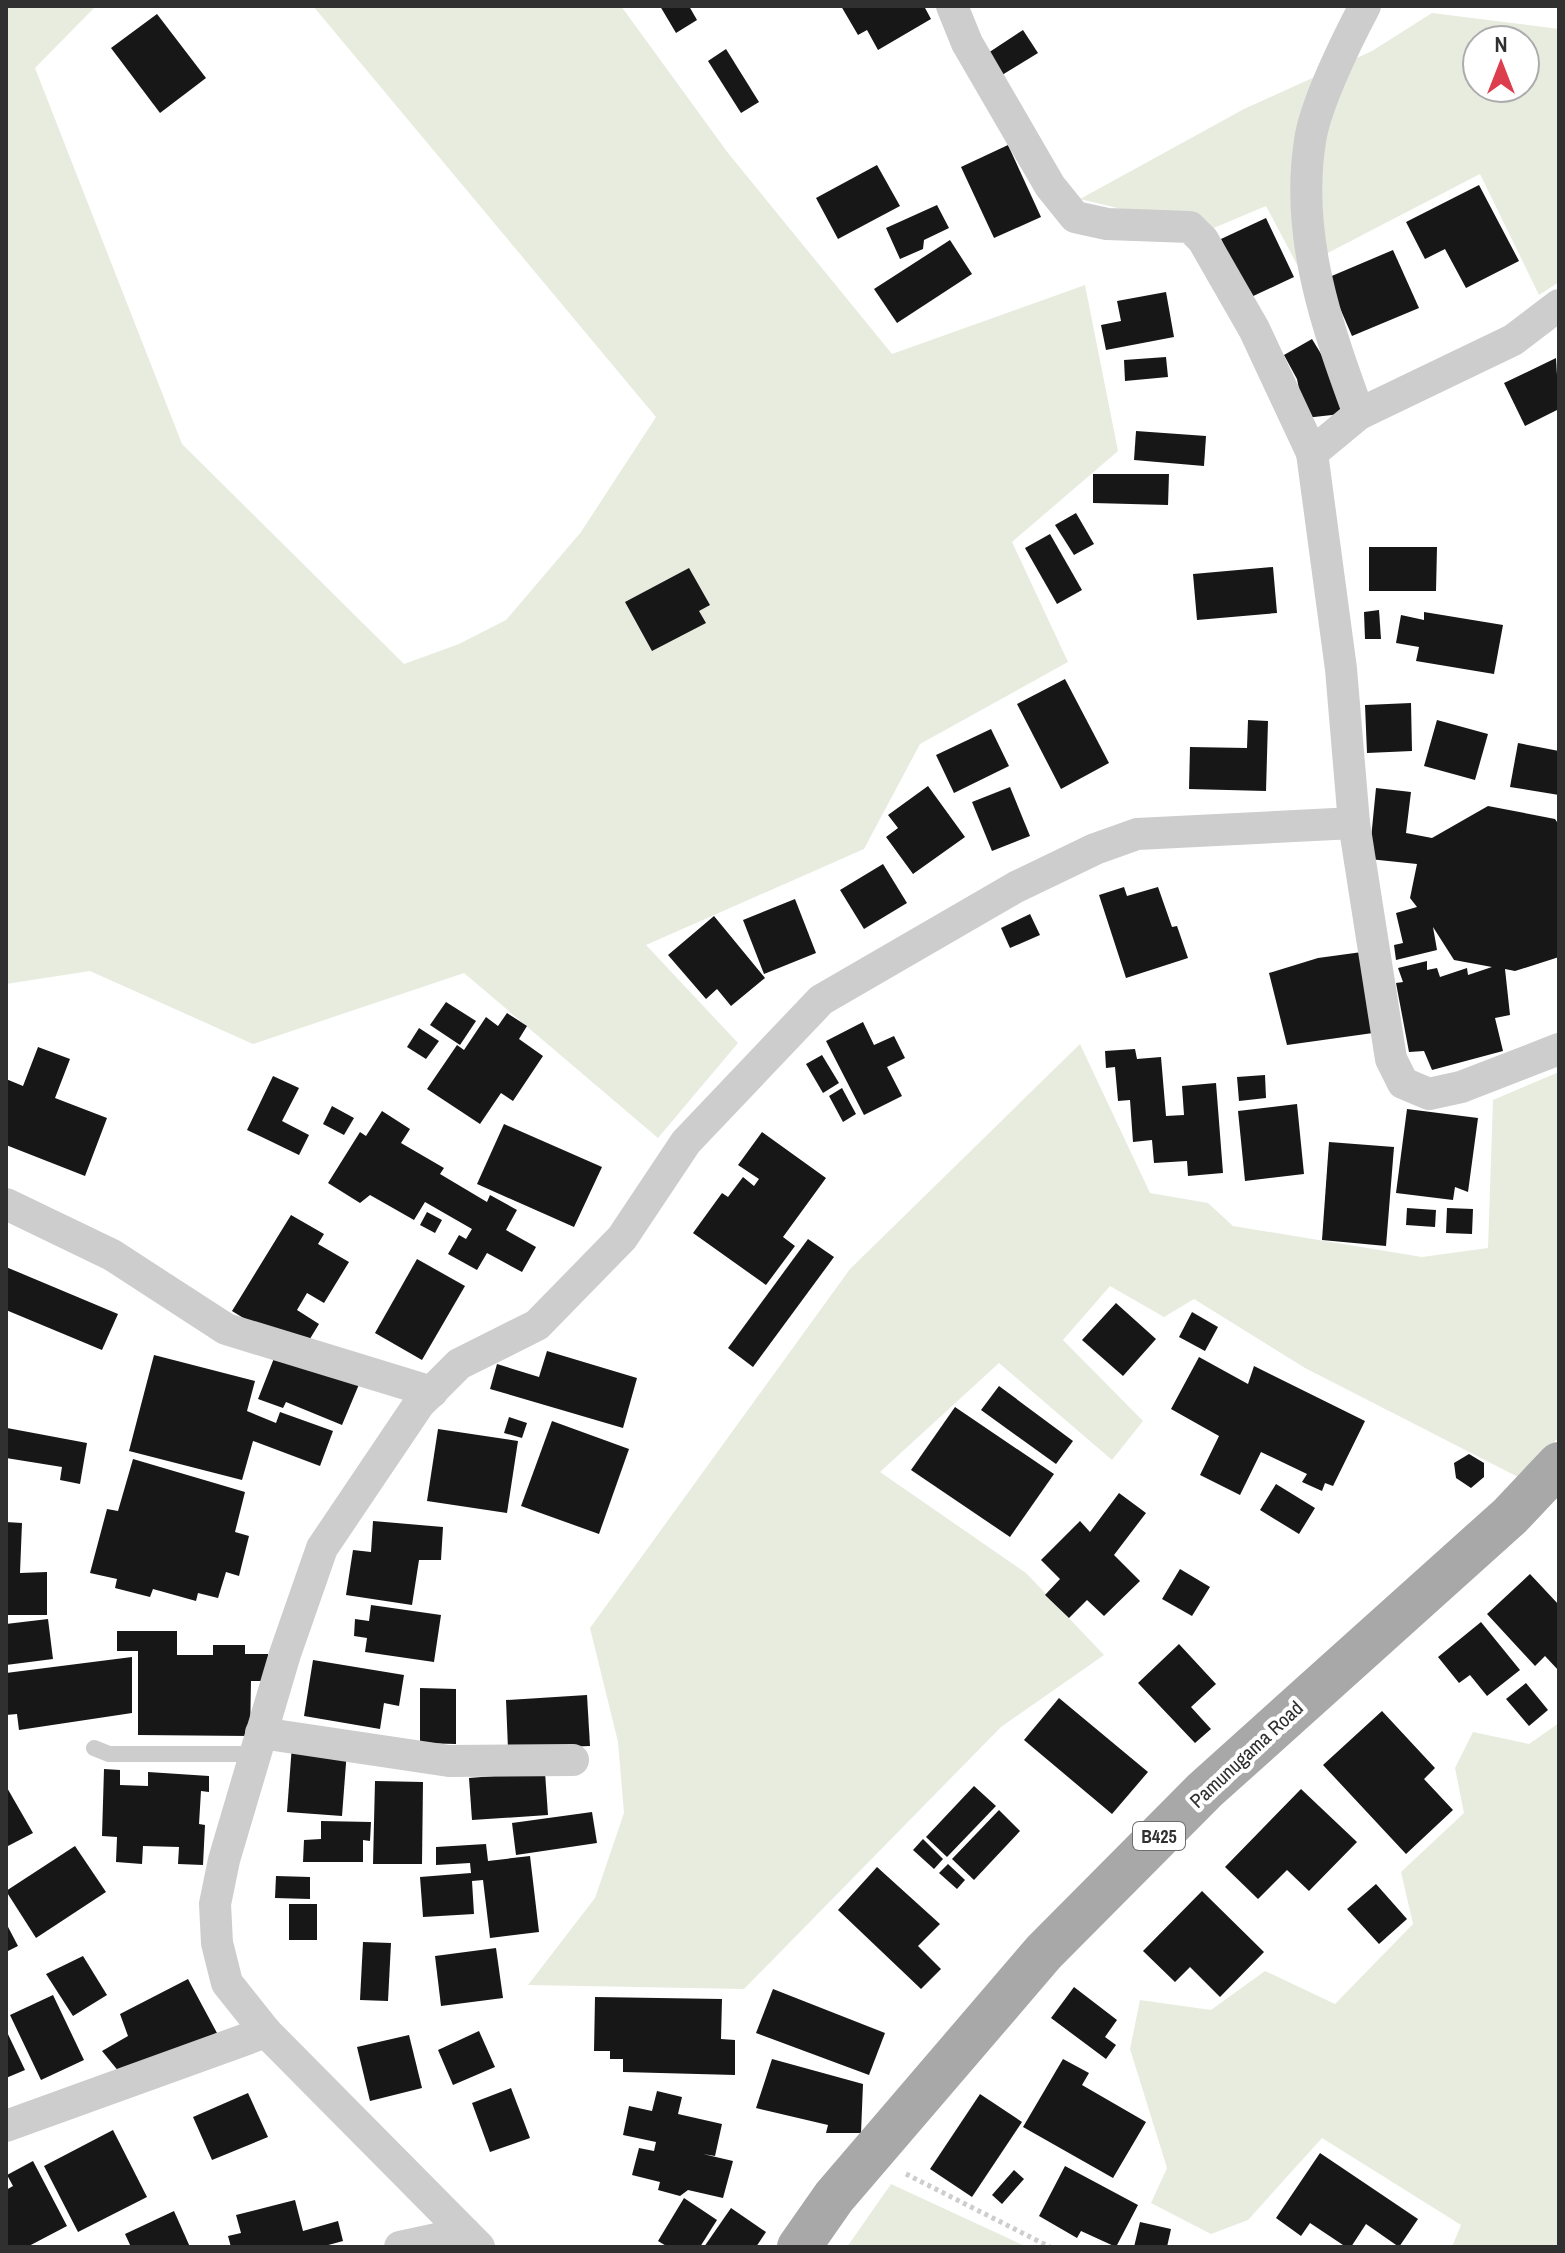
<svg xmlns="http://www.w3.org/2000/svg" width="1565" height="2253" font-family="'Archivo Narrow',sans-serif">
	<rect width="100%" height="100%" fill="#fff"/>
	<g fill="#e7ecdf" fill-rule="evenodd">
		<polygon points="6,6 96,6 35,68 182,444 404,664 459,644 506,620 581,532 656,417 313,6 621,6 728,153 892,354 1085,285 1118,451 1012,542 1068,662 920,744 864,849 646,945 738,1043 658,1138 464,973 253,1044 90,971 6,984"/>
		<path d="M1432,13L1559,29V282L1539,295L1480,174L1320,257L1302,274L1266,206L1209,230L1080,199L1244,109L1372,51ZM1477,40H1525V88H1477Z"/>
		<polygon points="1080,1044 1150,1193 1208,1203 1233,1226 1422,1257 1488,1248 1493,1100 1559,1072 1559,1437 1520,1478 1305,1368 1194,1299 1164,1317 1110,1286 1063,1340 1143,1421 1112,1460 999,1363 880,1472 1026,1573 1104,1655 1001,1727 744,1989 528,1985 595,1898 624,1813 618,1742 590,1628 850,1269"/>
		<polygon points="1559,1723 1559,2247 1452,2247 1461,2225 1322,2138 1248,2220 1211,2234 1151,2203 1167,2168 1130,2049 1140,2000 1211,2010 1265,1971 1335,2004 1413,1924 1401,1872 1464,1813 1455,1768 1473,1732 1529,1744"/>
		<polygon points="891,2184 1027,2247 847,2247"/>
	</g>
	<g fill="#171717">
		<polygon points="660,6 689,6 697,20 676,33"/>
		<polygon points="841,6 924,6 931,19 878,50 867,30 858,35"/>
		<polygon points="157,14 206,78 160,113 111,48"/>
		<polygon points="1023,30 1038,53 1002,75 988,53"/>
		<polygon points="726,49 759,102 741,113 708,61"/>
		<polygon points="1008,145 1041,217 994,238 961,167"/>
		<polygon points="877,165 900,206 838,239 816,198"/>
		<polygon points="1479,185 1519,261 1466,288 1445,249 1425,259 1406,222"/>
		<polygon points="937,205 949,228 924,240 923,249 900,259 886,228"/>
		<polygon points="1266,218 1294,277 1249,298 1221,239"/>
		<polygon points="950,240 972,274 897,323 874,289"/>
		<polygon points="1393,250 1419,308 1352,336 1327,278"/>
		<polygon points="1166,292 1174,337 1106,350 1101,325 1121,321 1117,301"/>
		<polygon points="1312,339 1338,382 1341,414 1305,418 1297,379 1284,355"/>
		<polygon points="1166,357 1168,377 1125,381 1124,360"/>
		<polygon points="1556,358 1559,409 1525,426 1504,383"/>
		<polygon points="1136,431 1206,436 1204,466 1134,460"/>
		<polygon points="1093,474 1169,474 1168,505 1093,503"/>
		<polygon points="1076,513 1094,544 1074,555 1055,525"/>
		<polygon points="1050,534 1082,590 1057,604 1025,548"/>
		<polygon points="1369,547 1437,547 1436,591 1369,591"/>
		<polygon points="1273,567 1277,613 1197,620 1193,574"/>
		<polygon points="689,568 710,605 699,611 706,623 652,651 625,602"/>
		<polygon points="1379,610 1381,639 1365,639 1364,612"/>
		<polygon points="1424,612 1503,625 1494,674 1416,661 1419,647 1396,643 1401,615 1424,620"/>
		<polygon points="1065,679 1109,763 1061,789 1017,704"/>
		<polygon points="1411,703 1412,751 1367,753 1365,705"/>
		<polygon points="1248,720 1268,721 1266,791 1189,789 1190,747 1247,748"/>
		<polygon points="1437,720 1488,734 1475,780 1424,766"/>
		<polygon points="991,729 1009,766 954,793 936,755"/>
		<polygon points="1518,743 1559,751 1559,795 1510,787"/>
		<polygon points="928,786 965,837 913,874 886,837 898,828 888,815"/>
		<polygon points="1010,787 1030,836 992,851 972,802"/>
		<polygon points="1376,788 1411,792 1406,833 1432,838 1488,806 1555,819 1559,825 1559,957 1515,971 1505,969 1510,1015 1495,1018 1503,1051 1432,1070 1424,1051 1409,1052 1396,983 1403,982 1398,968 1427,961 1427,970 1437,968 1440,977 1467,968 1468,975 1492,967 1454,960 1433,927 1437,950 1396,960 1394,945 1403,943 1396,913 1417,907 1410,898 1417,864 1369,859"/>
		<polygon points="883,864 907,903 864,929 840,890"/>
		<polygon points="1124,887 1127,896 1158,887 1172,927 1177,926 1188,958 1126,978 1099,895"/>
		<polygon points="795,899 816,953 764,974 743,920"/>
		<polygon points="1030,914 1040,935 1010,948 1001,928"/>
		<polygon points="714,916 765,978 731,1006 717,989 706,999 668,955"/>
		<polygon points="1362,952 1373,1033 1287,1045 1269,973 1318,958"/>
		<polygon points="446,1002 476,1021 460,1045 430,1025"/>
		<polygon points="507,1013 527,1026 519,1039 543,1056 513,1101 501,1093 480,1124 427,1089 457,1045 464,1050 486,1017 498,1026"/>
		<polygon points="863,1022 874,1045 894,1036 905,1058 887,1067 902,1096 864,1115 826,1041"/>
		<polygon points="419,1028 439,1041 426,1059 407,1047"/>
		<polygon points="38,1047 70,1059 55,1098 107,1118 85,1176 6,1145 6,1079 23,1086"/>
		<polygon points="1135,1049 1137,1059 1161,1057 1166,1116 1184,1115 1182,1086 1216,1083 1223,1173 1188,1176 1187,1161 1154,1163 1152,1140 1133,1142 1130,1100 1118,1101 1115,1067 1106,1068 1105,1051"/>
		<polygon points="822,1055 839,1083 823,1093 806,1064"/>
		<polygon points="1265,1075 1266,1098 1239,1101 1237,1077"/>
		<polygon points="273,1076 299,1088 282,1121 309,1135 299,1155 247,1130"/>
		<polygon points="842,1088 856,1114 843,1122 829,1096"/>
		<polygon points="1297,1104 1304,1174 1245,1181 1238,1111"/>
		<polygon points="332,1106 354,1118 344,1135 323,1124"/>
		<polygon points="1407,1109 1478,1118 1468,1192 1455,1187 1453,1200 1396,1193"/>
		<polygon points="382,1111 410,1129 401,1143 444,1168 440,1174 487,1202 490,1195 517,1210 506,1230 536,1247 522,1272 487,1253 477,1270 448,1254 459,1235 466,1239 472,1229 425,1202 414,1220 370,1195 360,1203 328,1183 360,1132 366,1136"/>
		<polygon points="504,1124 602,1167 574,1227 477,1184"/>
		<polygon points="762,1132 826,1178 783,1237 795,1246 766,1285 693,1233 722,1193 728,1197 743,1177 754,1186 759,1179 738,1165"/>
		<polygon points="1329,1142 1394,1147 1386,1246 1322,1240"/>
		<polygon points="1407,1208 1436,1210 1435,1227 1406,1225"/>
		<polygon points="1447,1208 1473,1209 1472,1234 1446,1233"/>
		<polygon points="427,1212 442,1220 435,1233 420,1225"/>
		<polygon points="291,1215 324,1234 318,1244 349,1262 324,1303 307,1293 297,1310 319,1324 305,1347 274,1337 232,1311"/>
		<polygon points="808,1239 834,1257 753,1367 728,1348"/>
		<polygon points="417,1259 465,1286 422,1360 375,1333"/>
		<polygon points="6,1267 118,1314 102,1350 6,1310"/>
		<polygon points="1116,1303 1156,1339 1123,1376 1082,1340"/>
		<polygon points="1192,1312 1218,1327 1205,1351 1179,1337"/>
		<polygon points="278,1348 360,1382 342,1425 286,1402 283,1408 258,1399"/>
		<polygon points="547,1351 637,1378 623,1428 490,1389 497,1364 539,1377"/>
		<polygon points="154,1355 255,1381 247,1411 276,1423 280,1412 333,1431 320,1466 253,1441 242,1480 129,1451"/>
		<polygon points="1199,1357 1248,1384 1254,1366 1365,1421 1333,1486 1325,1483 1322,1491 1302,1482 1307,1474 1261,1452 1240,1495 1200,1475 1219,1436 1171,1409"/>
		<polygon points="999,1386 1073,1441 1056,1464 981,1410"/>
		<polygon points="955,1407 1054,1474 1010,1537 911,1470"/>
		<polygon points="509,1417 527,1423 522,1438 504,1433"/>
		<polygon points="552,1421 629,1449 599,1534 521,1506"/>
		<polygon points="7,1428 87,1443 80,1484 60,1480 62,1467 6,1458"/>
		<polygon points="438,1429 518,1441 507,1513 427,1501"/>
		<polygon points="1469,1454 1484,1463 1484,1477 1471,1488 1456,1478 1454,1463"/>
		<polygon points="133,1459 245,1492 235,1532 249,1536 239,1576 226,1572 218,1598 198,1593 196,1601 153,1589 150,1597 115,1588 117,1579 90,1573 107,1509 118,1511"/>
		<polygon points="1276,1484 1315,1508 1299,1534 1260,1510"/>
		<polygon points="1119,1493 1146,1513 1114,1555 1140,1581 1104,1616 1087,1600 1069,1618 1045,1595 1060,1579 1041,1560 1080,1521 1090,1532"/>
		<polygon points="373,1521 443,1527 441,1560 419,1560 412,1605 346,1595 353,1550 371,1552"/>
		<polygon points="6,1522 22,1523 20,1573 47,1572 47,1615 6,1615"/>
		<polygon points="1180,1569 1210,1587 1192,1616 1162,1599"/>
		<polygon points="1530,1574 1559,1605 1559,1671 1545,1656 1535,1666 1487,1614"/>
		<polygon points="371,1605 441,1615 434,1662 365,1652 367,1638 354,1636 355,1619 369,1621"/>
		<polygon points="48,1619 53,1659 6,1665 6,1624"/>
		<polygon points="1481,1622 1520,1670 1487,1696 1470,1675 1459,1683 1438,1657"/>
		<polygon points="117,1631 177,1631 177,1655 213,1655 213,1645 245,1645 245,1654 268,1654 268,1681 251,1681 250,1736 138,1735 138,1651 117,1651"/>
		<polygon points="1179,1644 1216,1684 1191,1707 1211,1729 1195,1743 1138,1683"/>
		<polygon points="132,1657 132,1713 19,1730 17,1714 6,1715 6,1673"/>
		<polygon points="313,1660 404,1675 399,1706 384,1703 380,1729 304,1716"/>
		<polygon points="1526,1683 1548,1710 1529,1726 1506,1699"/>
		<polygon points="420,1688 456,1689 456,1744 420,1743"/>
		<polygon points="587,1695 590,1746 508,1749 506,1700"/>
		<polygon points="1059,1698 1148,1772 1112,1814 1024,1740"/>
		<polygon points="1382,1711 1435,1768 1424,1779 1453,1810 1406,1854 1323,1765"/>
		<polygon points="292,1745 347,1750 342,1816 287,1812"/>
		<polygon points="104,1769 120,1770 120,1785 148,1786 148,1772 209,1776 209,1792 201,1791 199,1824 205,1825 203,1865 178,1864 179,1847 143,1846 142,1864 116,1862 117,1837 102,1836"/>
		<polygon points="545,1772 548,1815 472,1820 469,1778"/>
		<polygon points="375,1781 423,1782 422,1864 373,1864"/>
		<polygon points="6,1786 33,1833 8,1846 6,1842"/>
		<polygon points="974,1786 996,1806 947,1857 926,1837"/>
		<polygon points="1301,1789 1357,1842 1309,1891 1287,1870 1258,1899 1225,1867"/>
		<polygon points="999,1810 1020,1831 974,1880 952,1859"/>
		<polygon points="592,1812 597,1843 516,1855 512,1823"/>
		<polygon points="321,1821 371,1822 370,1841 363,1840 363,1862 303,1862 304,1840 321,1839"/>
		<polygon points="923,1839 943,1859 934,1869 913,1850"/>
		<polygon points="486,1844 488,1861 530,1856 539,1932 490,1938 483,1880 472,1881 474,1914 423,1917 420,1877 471,1873 470,1863 436,1865 436,1847"/>
		<polygon points="75,1846 106,1892 36,1938 6,1891"/>
		<polygon points="948,1864 965,1880 957,1889 939,1873"/>
		<polygon points="877,1867 940,1924 918,1946 941,1969 921,1989 838,1910"/>
		<polygon points="276,1876 310,1877 310,1899 275,1898"/>
		<polygon points="1376,1884 1407,1919 1379,1944 1347,1909"/>
		<polygon points="1202,1891 1264,1952 1220,1997 1190,1967 1175,1982 1143,1951"/>
		<rect x="289" y="1904" width="28" height="36"/>
		<polygon points="6,1923 18,1946 6,1952"/>
		<polygon points="363,1942 391,1943 388,2001 360,2000"/>
		<polygon points="496,1948 503,1998 441,2006 435,1956"/>
		<polygon points="83,1956 107,1995 73,2016 46,1974"/>
		<polygon points="188,1979 217,2033 124,2078 102,2051 128,2036 120,2014"/>
		<polygon points="1074,1987 1117,2020 1105,2037 1116,2045 1106,2059 1051,2018"/>
		<polygon points="773,1989 885,2033 869,2075 756,2033"/>
		<polygon points="53,1995 84,2060 41,2080 10,2015"/>
		<polygon points="595,1997 722,1999 721,2039 735,2040 735,2075 623,2072 623,2059 610,2059 610,2051 594,2051"/>
		<polygon points="6,2030 25,2070 6,2078"/>
		<polygon points="479,2031 495,2067 453,2085 438,2050"/>
		<polygon points="409,2035 422,2088 370,2101 357,2047"/>
		<polygon points="772,2059 863,2084 861,2133 826,2133 828,2125 756,2108"/>
		<polygon points="1063,2059 1089,2073 1082,2085 1146,2122 1113,2178 1023,2127"/>
		<polygon points="511,2088 530,2138 490,2152 472,2103"/>
		<polygon points="657,2091 682,2097 678,2114 722,2124 715,2156 703,2154 733,2161 723,2198 688,2190 680,2196 658,2190 660,2182 632,2175 639,2148 654,2151 656,2142 623,2135 629,2106 652,2111"/>
		<polygon points="248,2093 268,2137 212,2160 193,2117"/>
		<polygon points="980,2094 1022,2122 972,2197 930,2169"/>
		<polygon points="113,2130 147,2197 78,2232 44,2166"/>
		<polygon points="1320,2153 1418,2219 1399,2247 1366,2224 1351,2247 1346,2247 1310,2223 1301,2236 1276,2218"/>
		<polygon points="33,2161 67,2226 27,2247 6,2247 6,2190 13,2186 7,2175"/>
		<polygon points="1065,2166 1138,2205 1116,2247 1081,2231 1077,2238 1039,2216"/>
		<polygon points="1014,2170 1024,2179 1002,2204 992,2195"/>
		<polygon points="684,2198 717,2220 700,2247 668,2247 658,2241"/>
		<polygon points="295,2200 303,2231 338,2221 343,2241 321,2247 231,2247 228,2236 241,2233 236,2215"/>
		<polygon points="731,2208 766,2232 756,2247 704,2247"/>
		<polygon points="174,2211 190,2247 131,2247 125,2234"/>
		<polygon points="1140,2222 1171,2229 1167,2247 1134,2247"/>
	</g>
	<g fill="none" stroke-linecap="round" stroke-linejoin="round">
		<polyline stroke="#cdcdcd" stroke-width="5" stroke-dasharray="4 4" stroke-linecap="butt" points="906,2174 1050,2247"/>
		<polyline stroke="#cdcdcd" stroke-width="16" points="94,1748 109,1754 255,1754"/>
		<g stroke="#cdcdcd" stroke-width="32">
			<polyline points="952,6 967,43 1050,186 1075,217 1107,224 1190,227 1203,240 1254,329 1312,453 1341,669 1354,823 1391,1059 1403,1083 1429,1094 1461,1087 1559,1049"/>
			<polyline points="1359,414 1513,340 1559,305"/>
			<path d="M1312,453L1359,414C1327,327 1295,236 1310,141C1315,105 1347,40 1365,6"/>
			<polyline points="6,1204 112,1255 226,1329 432,1392"/>
			<polyline points="261,1733 449,1761 573,1760"/>
			<polyline points="6,2126 266,2032"/>
			<polyline points="400,2247 465,2233"/>
			<polyline points="479,2247 266,2032 227,1983 217,1943 215,1904 224,1860 285,1654 322,1548 419,1404 459,1364 537,1325 622,1238 686,1142 821,1000 1016,887 1095,849 1137,834 1354,823"/>
		</g>
		<polyline stroke="#a8a8a8" stroke-width="44" points="799,2247 834,2197 1044,1952 1205,1790 1510,1516 1559,1464"/>
	</g>
	<g text-anchor="middle" dominant-baseline="central" stroke-width="8" stroke-linejoin="round" paint-order="stroke">
		<rect fill="#fff" stroke="#6e6e6e" stroke-width="2" x="1133" y="1822" width="52" height="28" rx="6"/>
		<g font-size="18" font-weight="bold" fill="#303030">
			<text x="1159" y="1836">B425</text>
		</g>
		<g font-size="20" fill="#303030" stroke="#fff">
			<text transform="translate(1246 1754) rotate(-43)">Pamunugama Road</text>
		</g>
	</g>
	<rect width="1565" height="2253" fill="none" stroke="#303030" stroke-width="16"/>
	<g transform="translate(1501 64)"><circle r="38" fill="#ffffff" stroke="#acacac" stroke-width="2"/>
	<path d="M0-6L14 30L0 20L-14 30Z" fill="#dc3e4d"/>
	<text y="-12" font-size="22" font-weight="bold" text-anchor="middle" fill="#303030">N</text>
	</g>
</svg>
